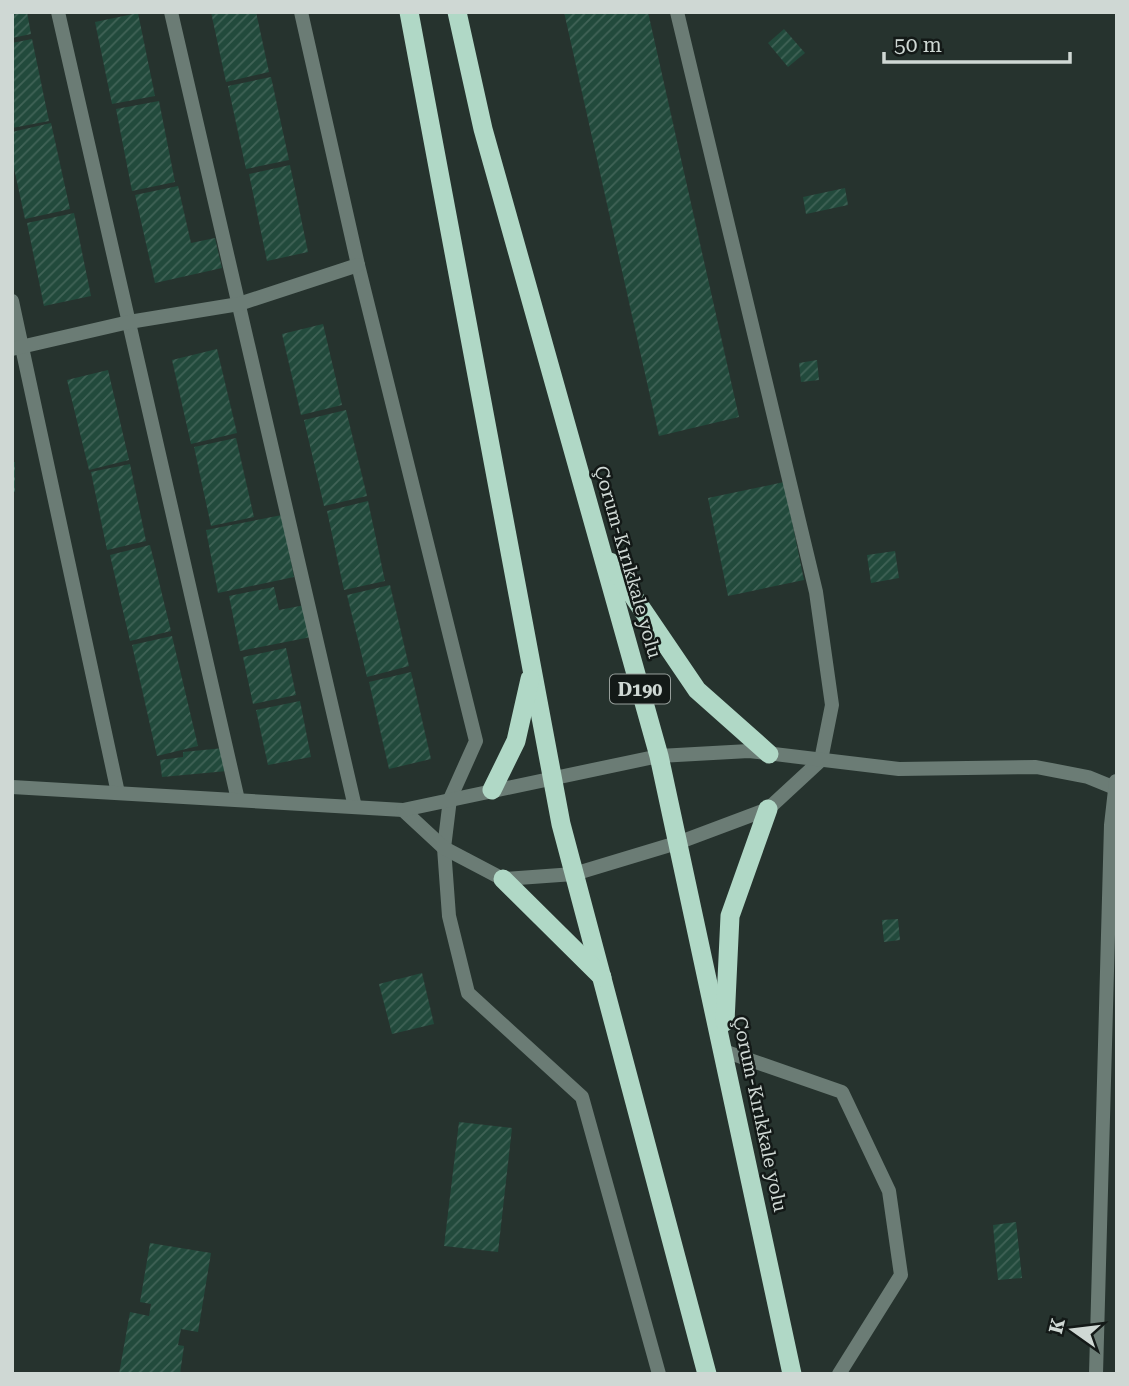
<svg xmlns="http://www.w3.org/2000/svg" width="1129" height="1386" font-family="'Roboto Serif',serif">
	<defs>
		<pattern id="building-hatch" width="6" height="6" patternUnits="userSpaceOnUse" patternTransform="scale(1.75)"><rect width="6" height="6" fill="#224a3c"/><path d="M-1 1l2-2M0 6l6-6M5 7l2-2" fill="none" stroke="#416357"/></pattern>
	</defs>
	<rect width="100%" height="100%" fill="#26332e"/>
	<g fill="url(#building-hatch)">
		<polygon points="12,12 27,12 31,34 12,38"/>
		<polygon points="211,12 256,12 269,72 226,82"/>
		<polygon points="564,12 648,12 739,417 659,436"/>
		<polygon points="138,13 155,96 112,104 95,22"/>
		<polygon points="784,29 805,53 788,67 768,43"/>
		<polygon points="32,39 49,121 12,128 12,43"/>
		<polygon points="271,77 289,160 246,169 228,86"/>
		<polygon points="159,101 175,182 132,191 116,109"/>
		<polygon points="51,123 70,209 25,219 12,159 12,132"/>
		<polygon points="290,165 308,252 267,261 249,174"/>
		<polygon points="178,186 191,243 215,238 222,268 155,283 135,195"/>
		<polygon points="845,188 848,205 806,214 803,197"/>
		<polygon points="74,213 91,296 44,306 27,223"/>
		<polygon points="323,324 342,405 301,415 282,334"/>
		<polygon points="217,349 237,433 191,444 172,360"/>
		<polygon points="817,360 819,380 801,382 799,363"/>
		<polygon points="108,370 129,460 89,470 67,380"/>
		<polygon points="346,410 367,496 324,506 304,420"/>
		<polygon points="236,438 254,517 211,526 194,447"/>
		<rect x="12" y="462" width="3" height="30"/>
		<polygon points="130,464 146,541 107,550 91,472"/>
		<polygon points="784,482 804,580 728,596 708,498"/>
		<polygon points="368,501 385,581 344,590 327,511"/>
		<polygon points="282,515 294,577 218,593 206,530"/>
		<polygon points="150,545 171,631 130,641 110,555"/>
		<polygon points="895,551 899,578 871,583 867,555"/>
		<polygon points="390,585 409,666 367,677 347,595"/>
		<polygon points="274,587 279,610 305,605 311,637 240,651 229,596"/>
		<polygon points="172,636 198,746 157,756 132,645"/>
		<polygon points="286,648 296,695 253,704 243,657"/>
		<polygon points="411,672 431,759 389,769 369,682"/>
		<polygon points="300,701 311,757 268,765 256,710"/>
		<polygon points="224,748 227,771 162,777 160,760 183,757 183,752"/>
		<polygon points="898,919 900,940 884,942 882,920"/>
		<polygon points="422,973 434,1024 392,1034 379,984"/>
		<polygon points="459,1122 512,1128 498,1252 444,1246"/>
		<polygon points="1016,1222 1022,1278 998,1280 993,1225"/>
		<polygon points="150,1243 211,1253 198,1332 181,1329 178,1345 184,1346 180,1374 119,1374 130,1312 149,1316 151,1304 140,1302"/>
	</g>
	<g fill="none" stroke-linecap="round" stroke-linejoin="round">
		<g stroke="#6b7c75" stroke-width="14">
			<polyline points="58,12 238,800"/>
			<polyline points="171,12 355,807"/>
			<polyline points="301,12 358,265 476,741 450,799 444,848 449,916 468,993 582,1097 659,1374"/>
			<polyline points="12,301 118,793"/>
			<polyline points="12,349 129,322 239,304 358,265"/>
			<polyline points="12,787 403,810"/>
			<polyline points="724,1051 842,1092 889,1191 901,1275 839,1374"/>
		</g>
		<g stroke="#6b7c75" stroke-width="14">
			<polyline points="403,810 444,848 503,879 574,874 680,842 768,809 821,760 832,705 816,592 677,12"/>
			<polyline points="403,810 659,756 749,751 899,769 1036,767 1088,777 1115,788"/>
			<polyline points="1096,1374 1111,825 1116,781"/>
		</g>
		<g stroke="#b0d8c6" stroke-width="19">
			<polyline points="409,12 561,824 707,1374"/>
			<polyline points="457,12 483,129 659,756 792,1374"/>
			<polyline points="610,562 697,690 769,754"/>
			<polyline points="492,790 516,741 530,679"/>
			<polyline points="503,879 602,977"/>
			<polyline points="725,1022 730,916 768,809"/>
		</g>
	</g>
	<g text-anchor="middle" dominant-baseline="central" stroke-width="5" stroke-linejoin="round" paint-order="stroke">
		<rect fill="#131917" stroke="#979f9b" stroke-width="2" x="610" y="674.5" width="60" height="29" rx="5"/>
		<g font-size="18" font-weight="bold" fill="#cfd8d4">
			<text x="640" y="689">D190</text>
		</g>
		<g font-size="19" fill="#cfd8d4" stroke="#131917">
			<text transform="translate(628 562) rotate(74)">Çorum-Kırıkkale yolu</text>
			<text transform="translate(760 1114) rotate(78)">Çorum-Kırıkkale yolu</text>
		</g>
	</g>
	<rect width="1129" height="1386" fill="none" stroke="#cfd8d4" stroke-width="28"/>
	<g transform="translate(1073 1330) rotate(284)" stroke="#131917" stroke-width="5" paint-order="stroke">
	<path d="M0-5L12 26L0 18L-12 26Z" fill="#cfd8d4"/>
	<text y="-10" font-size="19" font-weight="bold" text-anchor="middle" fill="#cfd8d4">K</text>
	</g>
	<path d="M884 52v10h186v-10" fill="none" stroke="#cfd8d4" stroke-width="3.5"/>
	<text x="894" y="52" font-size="21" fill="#cfd8d4" stroke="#131917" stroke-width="5" paint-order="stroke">50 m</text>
</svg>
